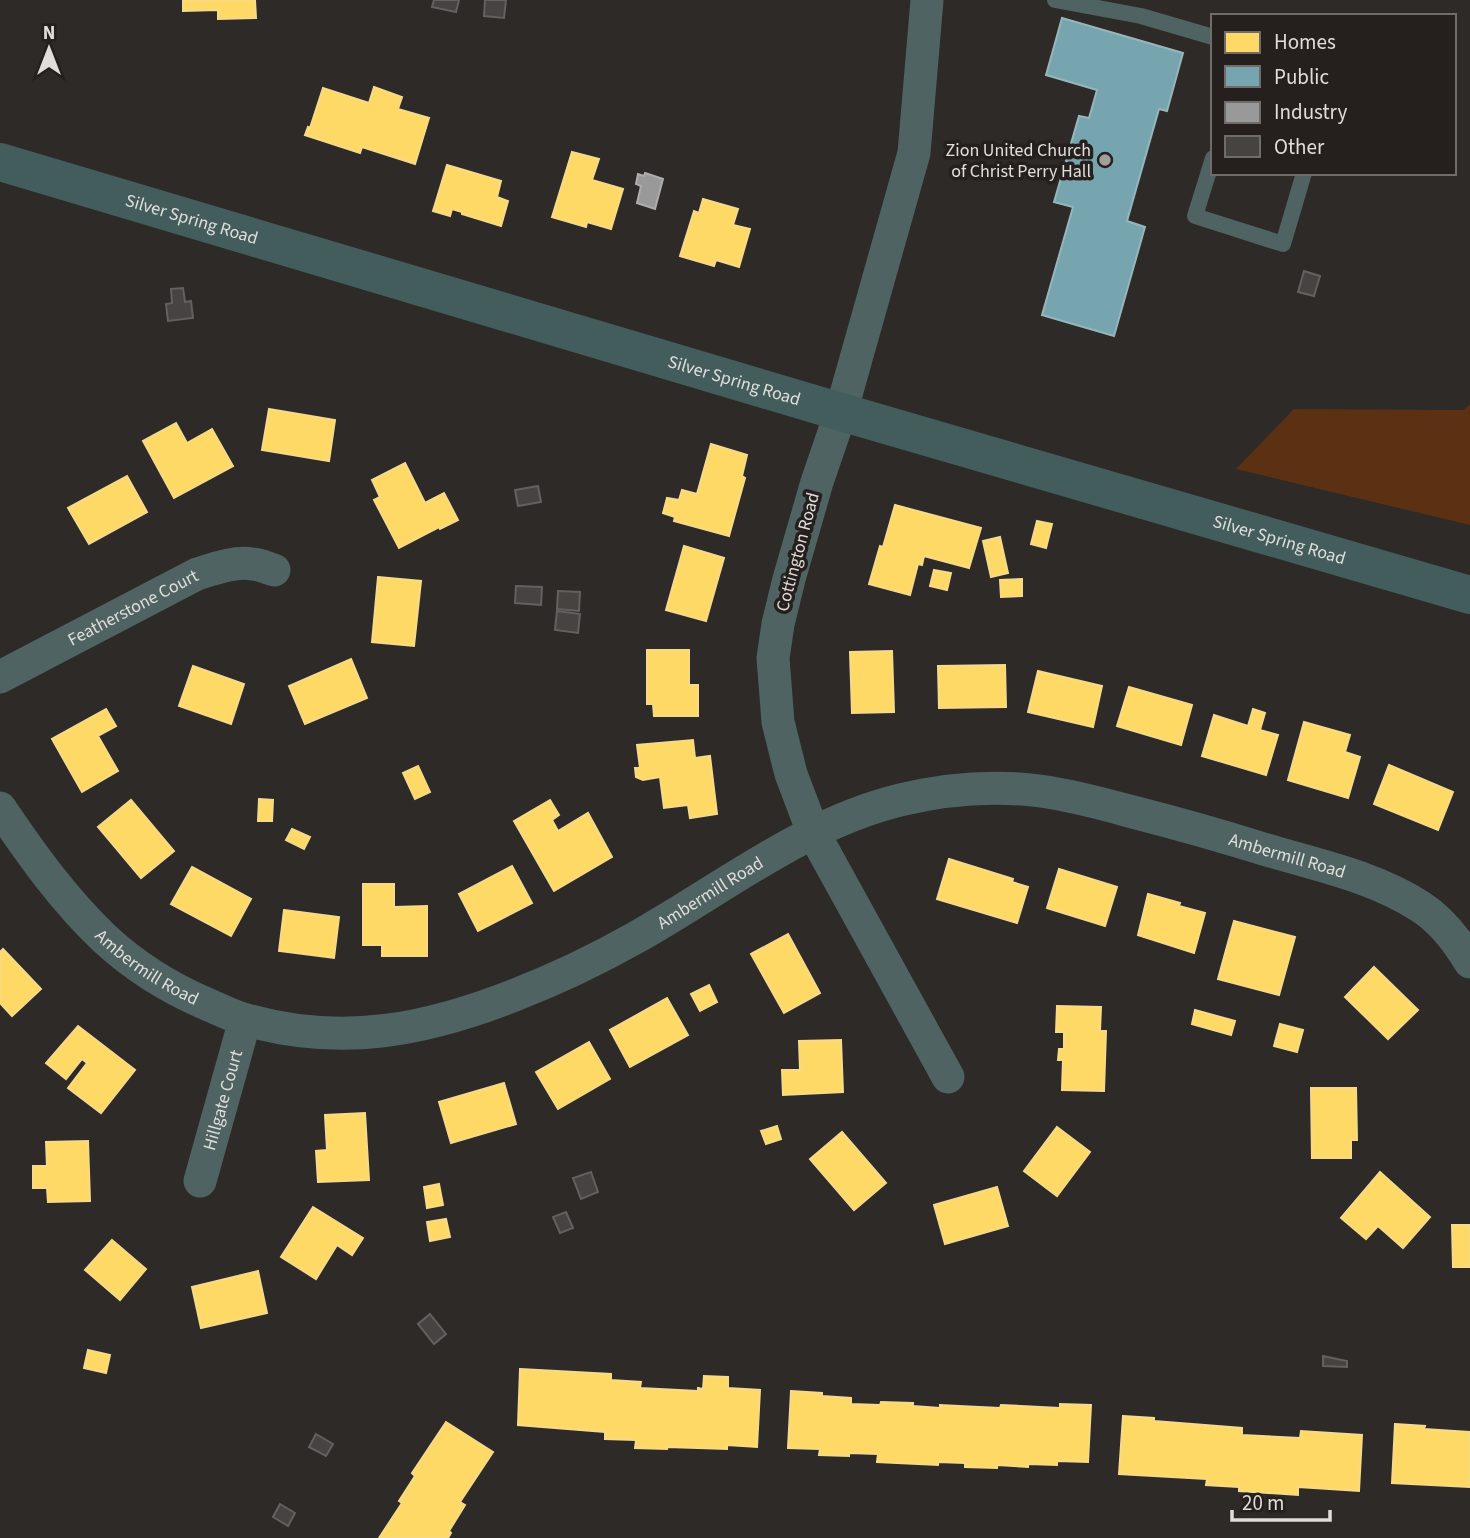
<svg xmlns="http://www.w3.org/2000/svg" width="1470" height="1538" font-family="'Source Sans 3',sans-serif">
	<rect width="100%" height="100%" fill="#2d2a28"/>
	<polygon fill="#5c3113" points="1470,404 1470,525 1236,469 1294,409 1464,410"/>
	<g fill="#ffd966" stroke="#f6da89" stroke-width="2">
		<polygon points="183,0 255,0 256,18 218,19 218,10 183,11"/>
		<polygon points="374,87 402,97 398,109 429,118 415,164 362,147 360,153 305,135 308,127 310,128 323,88 369,103"/>
		<polygon points="572,152 599,159 592,180 623,189 611,229 587,222 586,227 552,217"/>
		<polygon points="447,165 501,181 497,197 508,201 501,226 462,214 462,212 452,209 450,216 433,211"/>
		<polygon points="703,199 738,209 733,225 750,229 739,267 716,260 714,266 680,256 694,211 699,213"/>
		<polygon points="269,409 335,420 329,461 262,450"/>
		<polygon points="176,423 187,443 212,429 233,466 174,498 143,441"/>
		<polygon points="711,444 747,455 742,476 745,478 729,536 674,521 675,517 663,513 667,498 679,500 682,490 697,494"/>
		<polygon points="405,463 425,503 444,493 458,520 440,529 439,527 399,548 374,500 380,497 372,480"/>
		<polygon points="127,476 147,512 89,544 68,508"/>
		<polygon points="895,505 981,528 969,568 924,556 922,565 918,564 910,595 869,584 880,546 883,547"/>
		<polygon points="1037,521 1052,524 1046,548 1031,544"/>
		<polygon points="1000,537 1008,573 991,577 983,541"/>
		<polygon points="684,546 724,558 706,621 666,610"/>
		<polygon points="934,570 951,573 947,590 930,586"/>
		<polygon points="378,577 421,581 414,646 372,642"/>
		<polygon points="1022,579 1022,596 1001,597 1000,580"/>
		<polygon points="647,650 689,650 689,685 698,685 698,716 654,716 653,704 647,704"/>
		<polygon points="892,651 894,712 852,713 850,652"/>
		<polygon points="351,659 367,698 305,724 289,686"/>
		<polygon points="1005,665 1006,707 939,708 938,666"/>
		<polygon points="193,666 244,684 231,724 179,706"/>
		<polygon points="1038,671 1102,686 1093,727 1028,712"/>
		<polygon points="1129,687 1192,705 1181,745 1117,726"/>
		<polygon points="106,709 116,726 98,736 118,771 82,792 52,739"/>
		<polygon points="1253,709 1265,713 1260,730 1278,735 1266,775 1202,756 1214,715 1248,726"/>
		<polygon points="1304,722 1350,735 1345,752 1360,757 1348,798 1288,780"/>
		<polygon points="693,740 695,758 710,756 717,814 690,818 688,805 664,808 660,777 643,780 636,777 635,768 640,768 637,745"/>
		<polygon points="1389,765 1453,792 1438,830 1374,804"/>
		<polygon points="418,766 430,792 415,799 403,773"/>
		<polygon points="259,799 273,800 272,821 258,821"/>
		<polygon points="131,800 174,851 141,878 98,827"/>
		<polygon points="550,800 559,815 552,820 558,831 588,813 612,857 554,891 514,821"/>
		<polygon points="292,829 310,837 304,849 286,840"/>
		<polygon points="949,859 1013,879 1012,882 1028,887 1017,923 937,899"/>
		<polygon points="512,866 532,903 478,931 459,894"/>
		<polygon points="192,867 251,899 231,936 171,904"/>
		<polygon points="1059,869 1117,887 1105,926 1047,908"/>
		<polygon points="363,884 394,884 394,907 427,906 427,956 382,956 382,945 363,945"/>
		<polygon points="1148,894 1180,903 1179,906 1205,913 1194,953 1138,935"/>
		<polygon points="284,910 339,917 334,958 279,951"/>
		<polygon points="1234,921 1295,937 1279,995 1218,979"/>
		<polygon points="788,934 820,993 784,1013 751,954"/>
		<polygon points="3,949 41,989 12,1016 0,1003 0,952"/>
		<polygon points="1374,967 1418,1010 1388,1039 1345,997"/>
		<polygon points="709,985 717,1002 700,1011 691,994"/>
		<polygon points="667,998 688,1035 630,1067 610,1030"/>
		<polygon points="1057,1006 1101,1007 1100,1031 1106,1031 1104,1091 1062,1090 1063,1060 1058,1060 1059,1049 1064,1049 1064,1032 1056,1032"/>
		<polygon points="1195,1010 1235,1021 1231,1035 1192,1024"/>
		<polygon points="1280,1024 1303,1030 1297,1052 1274,1046"/>
		<polygon points="78,1026 135,1070 101,1113 68,1088 87,1063 82,1059 66,1079 46,1063"/>
		<polygon points="841,1040 843,1092 783,1095 782,1070 800,1070 799,1041"/>
		<polygon points="589,1042 610,1079 558,1109 536,1072"/>
		<polygon points="504,1083 516,1124 451,1143 439,1102"/>
		<polygon points="1311,1088 1356,1088 1357,1140 1351,1140 1351,1158 1312,1158"/>
		<polygon points="365,1113 369,1180 318,1182 316,1151 327,1150 325,1115"/>
		<polygon points="777,1126 781,1139 766,1144 761,1131"/>
		<polygon points="1057,1127 1090,1152 1057,1196 1024,1171"/>
		<polygon points="842,1132 886,1183 854,1210 810,1159"/>
		<polygon points="88,1141 90,1201 48,1202 47,1188 33,1188 33,1166 47,1166 46,1142"/>
		<polygon points="1380,1172 1430,1217 1403,1248 1378,1226 1366,1239 1341,1218"/>
		<polygon points="439,1184 443,1205 427,1208 424,1187"/>
		<polygon points="997,1187 1008,1226 945,1244 934,1205"/>
		<polygon points="313,1207 363,1238 352,1255 337,1245 316,1279 281,1257"/>
		<polygon points="446,1219 450,1237 430,1241 427,1222"/>
		<polygon points="1452,1225 1470,1225 1470,1267 1453,1267"/>
		<polygon points="112,1240 146,1269 120,1300 85,1270"/>
		<polygon points="258,1271 267,1313 201,1328 192,1287"/>
		<polygon points="88,1350 110,1355 106,1373 84,1368"/>
		<polygon points="520,1369 611,1374 611,1380 641,1382 640,1388 698,1391 698,1388 703,1389 704,1376 728,1377 728,1388 760,1390 757,1447 727,1445 727,1449 667,1447 667,1449 635,1448 636,1440 605,1439 605,1432 518,1425"/>
		<polygon points="791,1391 822,1393 822,1396 851,1398 851,1404 880,1405 881,1402 913,1403 913,1406 940,1408 940,1405 1000,1408 1001,1405 1060,1408 1060,1404 1091,1405 1088,1462 1057,1461 1057,1465 1028,1464 1028,1467 997,1465 997,1468 965,1467 965,1463 938,1462 938,1465 877,1462 878,1454 849,1453 849,1456 819,1455 820,1449 788,1448"/>
		<polygon points="1123,1416 1154,1418 1154,1421 1242,1428 1242,1435 1300,1438 1301,1431 1362,1435 1359,1491 1298,1487 1298,1495 1239,1491 1239,1487 1206,1485 1207,1479 1119,1474"/>
		<polygon points="446,1422 493,1452 460,1502 465,1505 449,1531 451,1533 448,1538 379,1538 402,1503 399,1501 415,1476 412,1473"/>
		<polygon points="1395,1424 1425,1426 1424,1429 1470,1432 1470,1487 1392,1483"/>
	</g>
	<polygon fill="#76a5af" stroke="#96b6bc" stroke-width="2" points="1062,18 1183,53 1167,111 1159,109 1127,221 1145,227 1114,336 1042,315 1073,207 1054,202 1079,116 1089,118 1097,90 1046,75"/>
	<polygon fill="#999" stroke="#aeadac" stroke-width="2" points="645,173 663,179 655,209 637,203 641,186 636,184 638,174 644,176"/>
	<g fill="#464341" stroke="#63615f" stroke-width="2">
		<polygon points="434,0 459,0 456,12 432,7"/>
		<polygon points="485,0 506,0 504,18 484,16"/>
		<polygon points="1304,271 1320,276 1314,296 1298,292"/>
		<polygon points="183,288 185,302 191,301 193,318 168,321 166,304 172,303 171,289"/>
		<polygon points="538,486 541,502 518,506 515,490"/>
		<polygon points="516,586 542,587 541,605 515,603"/>
		<polygon points="558,591 580,592 579,611 557,609"/>
		<polygon points="557,611 580,614 578,633 555,630"/>
		<polygon points="591,1172 598,1192 581,1199 573,1178"/>
		<polygon points="566,1212 573,1228 560,1233 553,1217"/>
		<polygon points="430,1314 446,1334 434,1344 418,1324"/>
		<polygon points="1323,1356 1347,1361 1347,1367 1323,1366"/>
		<polygon points="316,1434 333,1444 326,1456 309,1447"/>
		<polygon points="280,1504 295,1513 288,1526 273,1517"/>
	</g>
	<g fill="none" stroke-linecap="round" stroke-linejoin="round">
		<g stroke="#4e6362" stroke-width="16">
			<polyline points="1055,0 1141,16 1213,37"/>
			<polyline points="1213,158 1195,216 1283,244 1304,173"/>
		</g>
		<g stroke="#4e6362" stroke-width="33">
			<polyline points="927,0 914,153 841,412 817,482 789,579 778,624 773,658 778,722 791,774 813,832 948,1077"/>
			<path id="s1" d="M0,677L197,574C213,569 235,561 252,564C259,564 267,568 274,570"/>
			<path id="s2" d="M0,808C31,854 64,900 104,938C134,966 171,989 209,1005C221,1010 234,1017 247,1020C342,1047 426,1030 515,995C556,979 596,960 635,938C721,890 802,824 900,800C945,789 993,785 1040,791C1070,795 1100,803 1129,811C1172,822 1215,834 1257,847C1312,864 1372,875 1421,907C1441,920 1458,942 1470,962"/>
			<path id="s3" d="M200,1181L245,1020"/>
		</g>
		<path stroke="#435d5c" stroke-width="38" id="s4" d="M0,162L841,412L1470,595"/>
	</g>
	<circle fill="#a19e9c" stroke="#25201d" stroke-width="2.5" cx="1105" cy="160" r="7"/>
	<g text-anchor="middle" dominant-baseline="central" stroke-width="7" stroke-linejoin="round" paint-order="stroke">
		<g font-size="18" fill="#e0ddda" stroke="#25201d" text-anchor="end">
			<text x="1091" y="150">Zion United Church<tspan x="1091" dy="21">of Christ Perry Hall</tspan></text>
		</g>
		<g font-size="18" fill="#e0ddda" stroke="#25201d">
			<text stroke="none"><textPath href="#s4" startOffset="200">Silver Spring Road</textPath></text>
			<text stroke="none"><textPath href="#s4" startOffset="766">Silver Spring Road</textPath></text>
			<text stroke="none"><textPath href="#s4" startOffset="1334">Silver Spring Road</textPath></text>
			<text transform="translate(798 552) rotate(-75)">Cottington Road</text>
			<text stroke="none"><textPath href="#s1" startOffset="150">Featherstone Court</textPath></text>
			<text stroke="none"><textPath href="#s2" startOffset="1437">Ambermill Road</textPath></text>
			<text stroke="none"><textPath href="#s2" startOffset="828">Ambermill Road</textPath></text>
			<text stroke="none"><textPath href="#s2" startOffset="219">Ambermill Road</textPath></text>
			<text stroke="none"><textPath href="#s3" startOffset="84">Hillgate Court</textPath></text>
		</g>
	</g>
	<rect x="1211" y="14" width="245" height="161" fill="#25201d" stroke="#706c69" stroke-width="2"/>
	<rect x="1225" y="32" width="35" height="21" fill="#ffd966" stroke="#706c69" stroke-width="2"/>
	<text x="1274" y="49" font-size="21" fill="#e0ddda">Homes</text>
	<rect x="1225" y="66" width="35" height="21" fill="#76a5af" stroke="#706c69" stroke-width="2"/>
	<text x="1274" y="84" font-size="21" fill="#e0ddda">Public</text>
	<rect x="1225" y="102" width="35" height="21" fill="#999999" stroke="#706c69" stroke-width="2"/>
	<text x="1274" y="119" font-size="21" fill="#e0ddda">Industry</text>
	<rect x="1225" y="136" width="35" height="21" fill="#464341" stroke="#706c69" stroke-width="2"/>
	<text x="1274" y="154" font-size="21" fill="#e0ddda">Other</text>
	<g transform="translate(49 49)" stroke="#25201d" stroke-width="5" paint-order="stroke">
	<path d="M0-5L12 26L0 18L-12 26Z" fill="#e0ddda"/>
	<text y="-10" font-size="19" font-weight="bold" text-anchor="middle" fill="#e0ddda">N</text>
	</g>
	<path d="M1232 1510v10h98v-10" fill="none" stroke="#e0ddda" stroke-width="3.5"/>
	<text x="1242" y="1510" font-size="21" fill="#e0ddda" stroke="#25201d" stroke-width="5" paint-order="stroke">20 m</text>
</svg>
